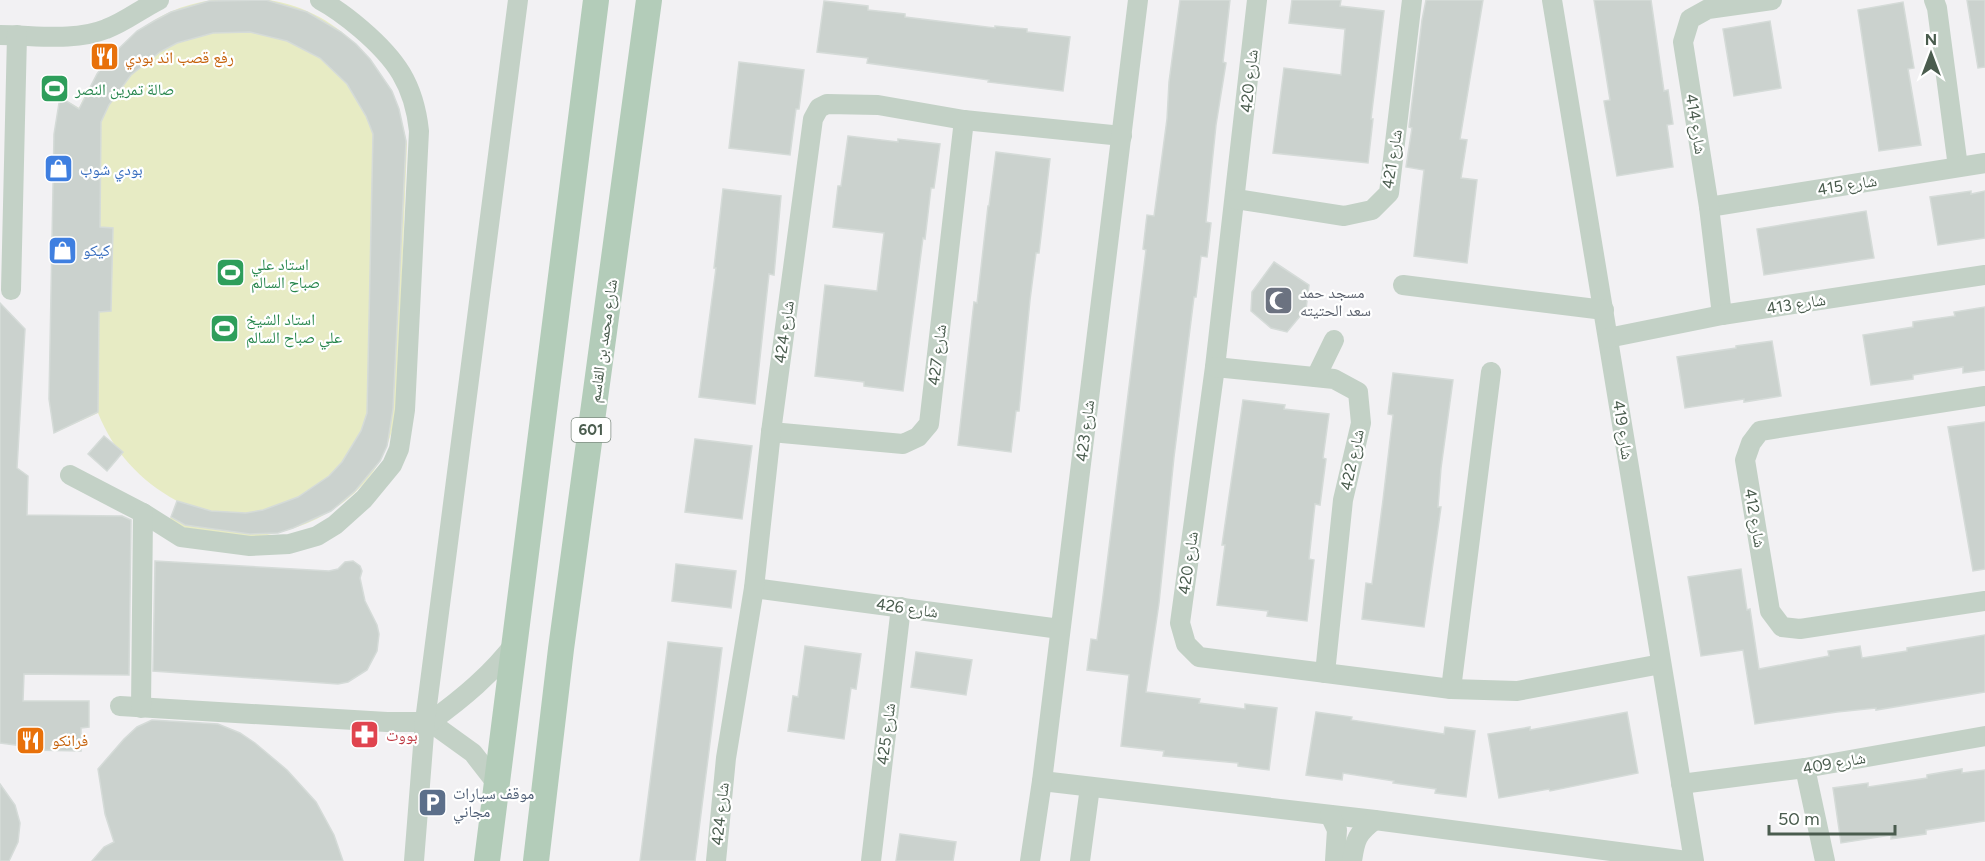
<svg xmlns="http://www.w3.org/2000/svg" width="1985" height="861" font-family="Figtree,'Noto Naskh Arabic',sans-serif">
	<rect width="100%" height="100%" fill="#f2f1f3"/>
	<path fill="#e7ebc4" d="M214,0C232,0 251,0 269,0C342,11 396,74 407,144L397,408C393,432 386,453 373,472C337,522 267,546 208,535C195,533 181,528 168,524L177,501C139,480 114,452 98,413L54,433L49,399L60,97L79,108C104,53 151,7 214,0Z"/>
	<g fill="#cbd2ce" stroke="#d5dbd8" stroke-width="1.5">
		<polygon points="266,0 307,12 341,32 356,44 370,59 392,91 399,109 406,141 393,409 387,446 380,461 355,491 331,511 293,528 278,533 250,534 185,525 171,517 177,501 211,511 246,513 263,510 298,497 329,476 342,462 361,431 367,413 373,134 366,116 347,84 320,58 287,41 250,32 213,33 177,43 160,52 131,75 109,105 101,122 100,227 113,228 111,311 99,312 98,412 54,433 49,399 54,134 60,97 79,109 97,74 109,58 137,31 154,21 171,12 209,1"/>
		<polygon points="1180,0 1230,0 1223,62 1226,63 1216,125 1206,222 1211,223 1207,257 1201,256 1196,297 1194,297 1174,457 1159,603 1146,692 1200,699 1199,703 1245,709 1245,704 1277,708 1269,770 1238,766 1238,763 1163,756 1164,751 1121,746 1129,675 1087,670 1091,639 1097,640 1103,596 1146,250 1143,249 1147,215 1154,216 1167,119 1169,82"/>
		<polygon points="1292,0 1341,0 1340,6 1384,11 1371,119 1373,119 1368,163 1273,153 1284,68 1341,75 1345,29 1289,23"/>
		<polygon points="1426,0 1483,0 1460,139 1467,140 1461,178 1477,180 1467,263 1414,256 1424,170 1406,167 1412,128 1409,127 1422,20"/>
		<polygon points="1594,0 1651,0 1664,91 1668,90 1673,124 1667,125 1673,167 1617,176 1604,101 1610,100"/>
		<polygon points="1967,0 1985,0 1985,67 1978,68"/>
		<polygon points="824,1 868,6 868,10 905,14 905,17 995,28 995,26 1027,29 1027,32 1070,37 1063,91 988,82 989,80 867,63 868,58 817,52"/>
		<polygon points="1903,2 1914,68 1908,69 1921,145 1879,151 1858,10"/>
		<polygon points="1770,21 1781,88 1734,96 1723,29"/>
		<polygon points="739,62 804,70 799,109 796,109 790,155 729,148"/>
		<polygon points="848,136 898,142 898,139 940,144 934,188 931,188 925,239 923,238 903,391 864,386 864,382 815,376 825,285 877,291 884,233 833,227 838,186 841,186"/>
		<polygon points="996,152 1050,159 1039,253 1036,253 1030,300 1019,411 1016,411 1011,452 958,445 974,302 977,303 988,206 989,206"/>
		<polygon points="723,189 781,196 774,275 769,274 755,404 699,397 716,268 714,268"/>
		<polygon points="1971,191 1971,194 1985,191 1985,238 1938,245 1930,197"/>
		<polygon points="1866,211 1874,258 1764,275 1757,229"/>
		<polygon points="1274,262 1309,285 1306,309 1287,332 1271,328 1251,311 1252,292"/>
		<polygon points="0,303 25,329 17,468 28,476 27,515 122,516 131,520 129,675 24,674 23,701 89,701 89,727 81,728 81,751 30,750 30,747 0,743"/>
		<polygon points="1985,307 1985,370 1963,373 1963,367 1913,375 1913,379 1871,385 1863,335 1913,327 1913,322 1955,316 1954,312"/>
		<polygon points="1772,341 1781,396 1744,402 1744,399 1685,408 1677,357 1736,348 1736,346"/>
		<polygon points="1393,373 1453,380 1441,468 1438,507 1441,507 1424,627 1362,619 1366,583 1372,584 1383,500 1393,415 1388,414"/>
		<polygon points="1243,400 1285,405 1284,409 1329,414 1323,458 1326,459 1320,505 1315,504 1309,559 1314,560 1307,621 1267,616 1268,611 1217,605 1225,545 1222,545"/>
		<polygon points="1985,422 1985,569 1973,571 1948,427"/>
		<polygon points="104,436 123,452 107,471 88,454"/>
		<polygon points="695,439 752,446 742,519 685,512"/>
		<polygon points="155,561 329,571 338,569 345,562 353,561 360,566 362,571 360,578 365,601 377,625 379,634 377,651 367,670 348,682 338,684 153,671"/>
		<polygon points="676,564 736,571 731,608 672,601"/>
		<polygon points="1741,569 1747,610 1750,609 1759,669 1829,656 1828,651 1860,646 1862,658 1907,651 1907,648 1985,635 1985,692 1876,710 1876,708 1837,712 1755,724 1743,650 1701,656 1688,577"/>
		<polygon points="668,642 722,648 695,861 640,861"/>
		<polygon points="805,646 861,654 856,689 851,688 844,739 788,731 793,696 798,697"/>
		<polygon points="916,652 972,660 966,695 911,687"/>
		<polygon points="1316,712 1352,717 1351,720 1444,734 1445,727 1475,731 1466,797 1435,793 1436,789 1393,783 1394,781 1343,773 1342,780 1306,775"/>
		<polygon points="1627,712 1638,773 1550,791 1549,789 1499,798 1488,734 1530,727 1530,730"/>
		<polygon points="152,720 218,724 240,733 255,743 287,770 316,802 334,835 343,861 92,861 104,847 114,842 105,814 98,769 124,739 137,727"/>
		<polygon points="1962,769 1962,773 1985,770 1985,821 1926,830 1926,834 1891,839 1891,835 1841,843 1833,788 1868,783 1868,787 1927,778 1927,775"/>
		<polygon points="0,784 15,805 20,823 18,842 9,861 0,861"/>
		<polygon points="900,834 956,842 953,861 896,861"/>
	</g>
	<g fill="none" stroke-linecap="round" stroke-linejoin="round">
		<g stroke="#c3d1c6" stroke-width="20">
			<polyline points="1257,0 1215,367 1180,623 1186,644 1199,657 1451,689 1517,691 1661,664"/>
			<polyline points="1552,0 1694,861"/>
			<polyline points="1934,0 1937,8 1958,167"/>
			<path d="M0,35C35,35 73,42 106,29C125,22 141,9 159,0"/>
			<polyline points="1236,199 1344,216 1372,210 1389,193 1412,0"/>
			<polyline points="1709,207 1985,163"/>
			<polyline points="1403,285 1604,310"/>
			<polyline points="11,290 17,35"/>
			<polyline points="1722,315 1709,207 1683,42 1690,19 1708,9 1772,0"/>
			<polyline points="1608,338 1722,315 1985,275"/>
			<polyline points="1215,367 1334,379 1358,392 1361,423 1343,500 1325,673"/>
			<polyline points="1316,377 1334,340"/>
			<polyline points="1985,396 1760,431 1751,443 1745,460 1770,611 1782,627 1800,629 1985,601"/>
			<polyline points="771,432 903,444 918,437 929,424 964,120"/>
			<path d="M70,475L143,513L181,537L250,546L289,544L317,536L335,525L364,499L392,465L399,449L405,410L419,131C414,84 396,59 361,29C348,18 335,8 320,0"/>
			<polyline points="754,588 1060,629"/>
			<polyline points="1451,689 1491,372"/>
			<polyline points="120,706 387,722 430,722 473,753 497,784"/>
			<polyline points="141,708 143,513"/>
			<path d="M430,722C463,698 492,674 516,642"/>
			<polyline points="1805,768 1825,861"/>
			<polyline points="1042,781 1375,820 1687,861"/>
			<polyline points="1681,784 1805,768 1985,736"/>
			<polyline points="1330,815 1337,830 1335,861"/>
			<polyline points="414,861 425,721 518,0"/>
			<polyline points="716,861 726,758 754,588 771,432 813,119 819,108 827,104 878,105 964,120 1122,136"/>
			<polyline points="871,861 901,607"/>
			<polyline points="1030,861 1042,781 1138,0"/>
			<polyline points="1080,861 1090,787"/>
			<path d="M1352,861C1355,840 1357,833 1375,820"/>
		</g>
		<g stroke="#b3ccb9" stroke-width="26">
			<polyline points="487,861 596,0"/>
			<polyline points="536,861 561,649 649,0"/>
		</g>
	</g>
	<defs>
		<symbol id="restaurant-square" viewBox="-11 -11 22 22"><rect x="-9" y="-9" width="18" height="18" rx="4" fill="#e8710a" stroke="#fff"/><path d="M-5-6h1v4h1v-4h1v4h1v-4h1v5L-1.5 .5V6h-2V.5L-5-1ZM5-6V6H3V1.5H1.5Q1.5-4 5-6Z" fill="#fff"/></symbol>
		<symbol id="stadium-square" viewBox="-11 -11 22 22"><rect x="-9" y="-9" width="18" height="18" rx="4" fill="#2e9e5b" stroke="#fff"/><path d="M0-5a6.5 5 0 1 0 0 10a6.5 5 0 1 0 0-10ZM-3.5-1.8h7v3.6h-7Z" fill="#fff"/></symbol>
		<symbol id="shop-square" viewBox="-11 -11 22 22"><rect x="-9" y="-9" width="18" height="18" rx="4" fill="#3f7fe0" stroke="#fff"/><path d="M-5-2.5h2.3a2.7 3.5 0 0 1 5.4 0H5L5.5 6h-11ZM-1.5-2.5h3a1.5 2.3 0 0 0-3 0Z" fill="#fff"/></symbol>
		<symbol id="mosque-square" viewBox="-11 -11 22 22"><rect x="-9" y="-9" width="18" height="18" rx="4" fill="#6b7280" stroke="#fff"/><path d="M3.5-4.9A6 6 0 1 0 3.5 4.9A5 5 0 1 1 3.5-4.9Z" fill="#fff"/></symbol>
		<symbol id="pharmacy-square" viewBox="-11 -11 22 22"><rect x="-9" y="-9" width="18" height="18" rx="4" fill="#e0444e" stroke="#fff"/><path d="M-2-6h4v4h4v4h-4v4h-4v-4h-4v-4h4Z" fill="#fff"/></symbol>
		<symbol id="parking-square" viewBox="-11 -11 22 22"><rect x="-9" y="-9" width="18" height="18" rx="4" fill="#5c6f8a" stroke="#fff"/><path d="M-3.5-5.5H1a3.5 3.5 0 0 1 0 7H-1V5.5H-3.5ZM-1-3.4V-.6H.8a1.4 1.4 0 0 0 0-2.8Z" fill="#fff"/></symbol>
	</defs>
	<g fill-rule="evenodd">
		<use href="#restaurant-square" x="88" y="40" width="33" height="33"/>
		<use href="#stadium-square" x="38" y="72" width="33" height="33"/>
		<use href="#shop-square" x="42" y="152" width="33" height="33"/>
		<use href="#shop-square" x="46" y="234" width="33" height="33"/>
		<use href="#stadium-square" x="214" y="256" width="33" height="33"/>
		<use href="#mosque-square" x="1262" y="284" width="33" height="33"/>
		<use href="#stadium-square" x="208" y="312" width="33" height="33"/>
		<use href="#pharmacy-square" x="348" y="718" width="33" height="33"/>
		<use href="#restaurant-square" x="14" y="724" width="33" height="33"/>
		<use href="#parking-square" x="416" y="786" width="33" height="33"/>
	</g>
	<g text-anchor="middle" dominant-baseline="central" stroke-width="4.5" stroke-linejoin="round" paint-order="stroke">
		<rect fill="#fff" stroke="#808d83" stroke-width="1.5" x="571.5" y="418" width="39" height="24" rx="4.5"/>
		<g font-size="15" font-weight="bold" fill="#4a5c4e">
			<text x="591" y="430">601</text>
		</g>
		<g font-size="16" fill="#c56008" stroke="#fff" text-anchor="start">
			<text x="125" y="57">رفع قصب اند بودي</text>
			<text x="52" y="740">فرانكو</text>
		</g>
		<g font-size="16" fill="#4a5c4e" stroke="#fff">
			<text transform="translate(1249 81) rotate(-84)">شارع 420</text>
			<text transform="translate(1696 124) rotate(81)">شارع 414</text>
			<text transform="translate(1392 159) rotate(-81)">شارع 421</text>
			<text transform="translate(1847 185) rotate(-9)">شارع 415</text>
			<text transform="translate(1796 304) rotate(-9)">شارع 413</text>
			<text transform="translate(784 332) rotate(-82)">شارع 424</text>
			<text transform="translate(603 341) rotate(-82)">شارع محمد بن القاسم</text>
			<text transform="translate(937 355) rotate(-83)">شارع 427</text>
			<text transform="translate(1623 430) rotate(81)">شارع 419</text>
			<text transform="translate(1085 431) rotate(-83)">شارع 423</text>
			<text transform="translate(1352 460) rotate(-78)">شارع 422</text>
			<text transform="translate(1755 518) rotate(80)">شارع 412</text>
			<text transform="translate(1188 563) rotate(-82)">شارع 420</text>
			<text transform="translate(907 608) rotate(8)">شارع 426</text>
			<text transform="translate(886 734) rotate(-83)">شارع 425</text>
			<text transform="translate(1834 763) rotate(-10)">شارع 409</text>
			<text transform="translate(720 814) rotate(-84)">شارع 424</text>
		</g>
		<g font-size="16" fill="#27864d" stroke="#fff" text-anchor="start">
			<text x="75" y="89">صالة تمرين النصر</text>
			<text x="251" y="264">استاد علي<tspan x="251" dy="18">صباح السالم</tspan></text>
			<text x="246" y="319">استاد الشيخ<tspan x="246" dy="18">علي صباح السالم</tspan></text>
		</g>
		<g font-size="16" fill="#366cbe" stroke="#fff" text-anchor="start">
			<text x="80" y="169">بودي شوب</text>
			<text x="83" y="250">كيكو</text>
		</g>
		<g font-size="16" fill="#5b616d" stroke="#fff" text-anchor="start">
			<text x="1300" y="292">مسجد حمد<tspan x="1300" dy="18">سعد الحتيته</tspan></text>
		</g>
		<g font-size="16" fill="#be3a42" stroke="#fff" text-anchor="start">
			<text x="386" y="735">بووت</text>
		</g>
		<g font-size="16" fill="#4e5e75" stroke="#fff" text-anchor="start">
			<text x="453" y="793">موقف سيارات<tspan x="453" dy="18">مجاني</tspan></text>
		</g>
	</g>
	<g transform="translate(1931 54)" stroke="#ffffff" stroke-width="4.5" paint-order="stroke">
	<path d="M0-4.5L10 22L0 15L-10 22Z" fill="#4a5c4e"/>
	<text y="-9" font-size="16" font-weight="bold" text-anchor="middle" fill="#4a5c4e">N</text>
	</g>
	<path d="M1769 825v9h126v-9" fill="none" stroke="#4a5c4e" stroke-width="3"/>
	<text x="1778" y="825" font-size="18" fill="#4a5c4e" stroke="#ffffff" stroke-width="4.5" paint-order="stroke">50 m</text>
</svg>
